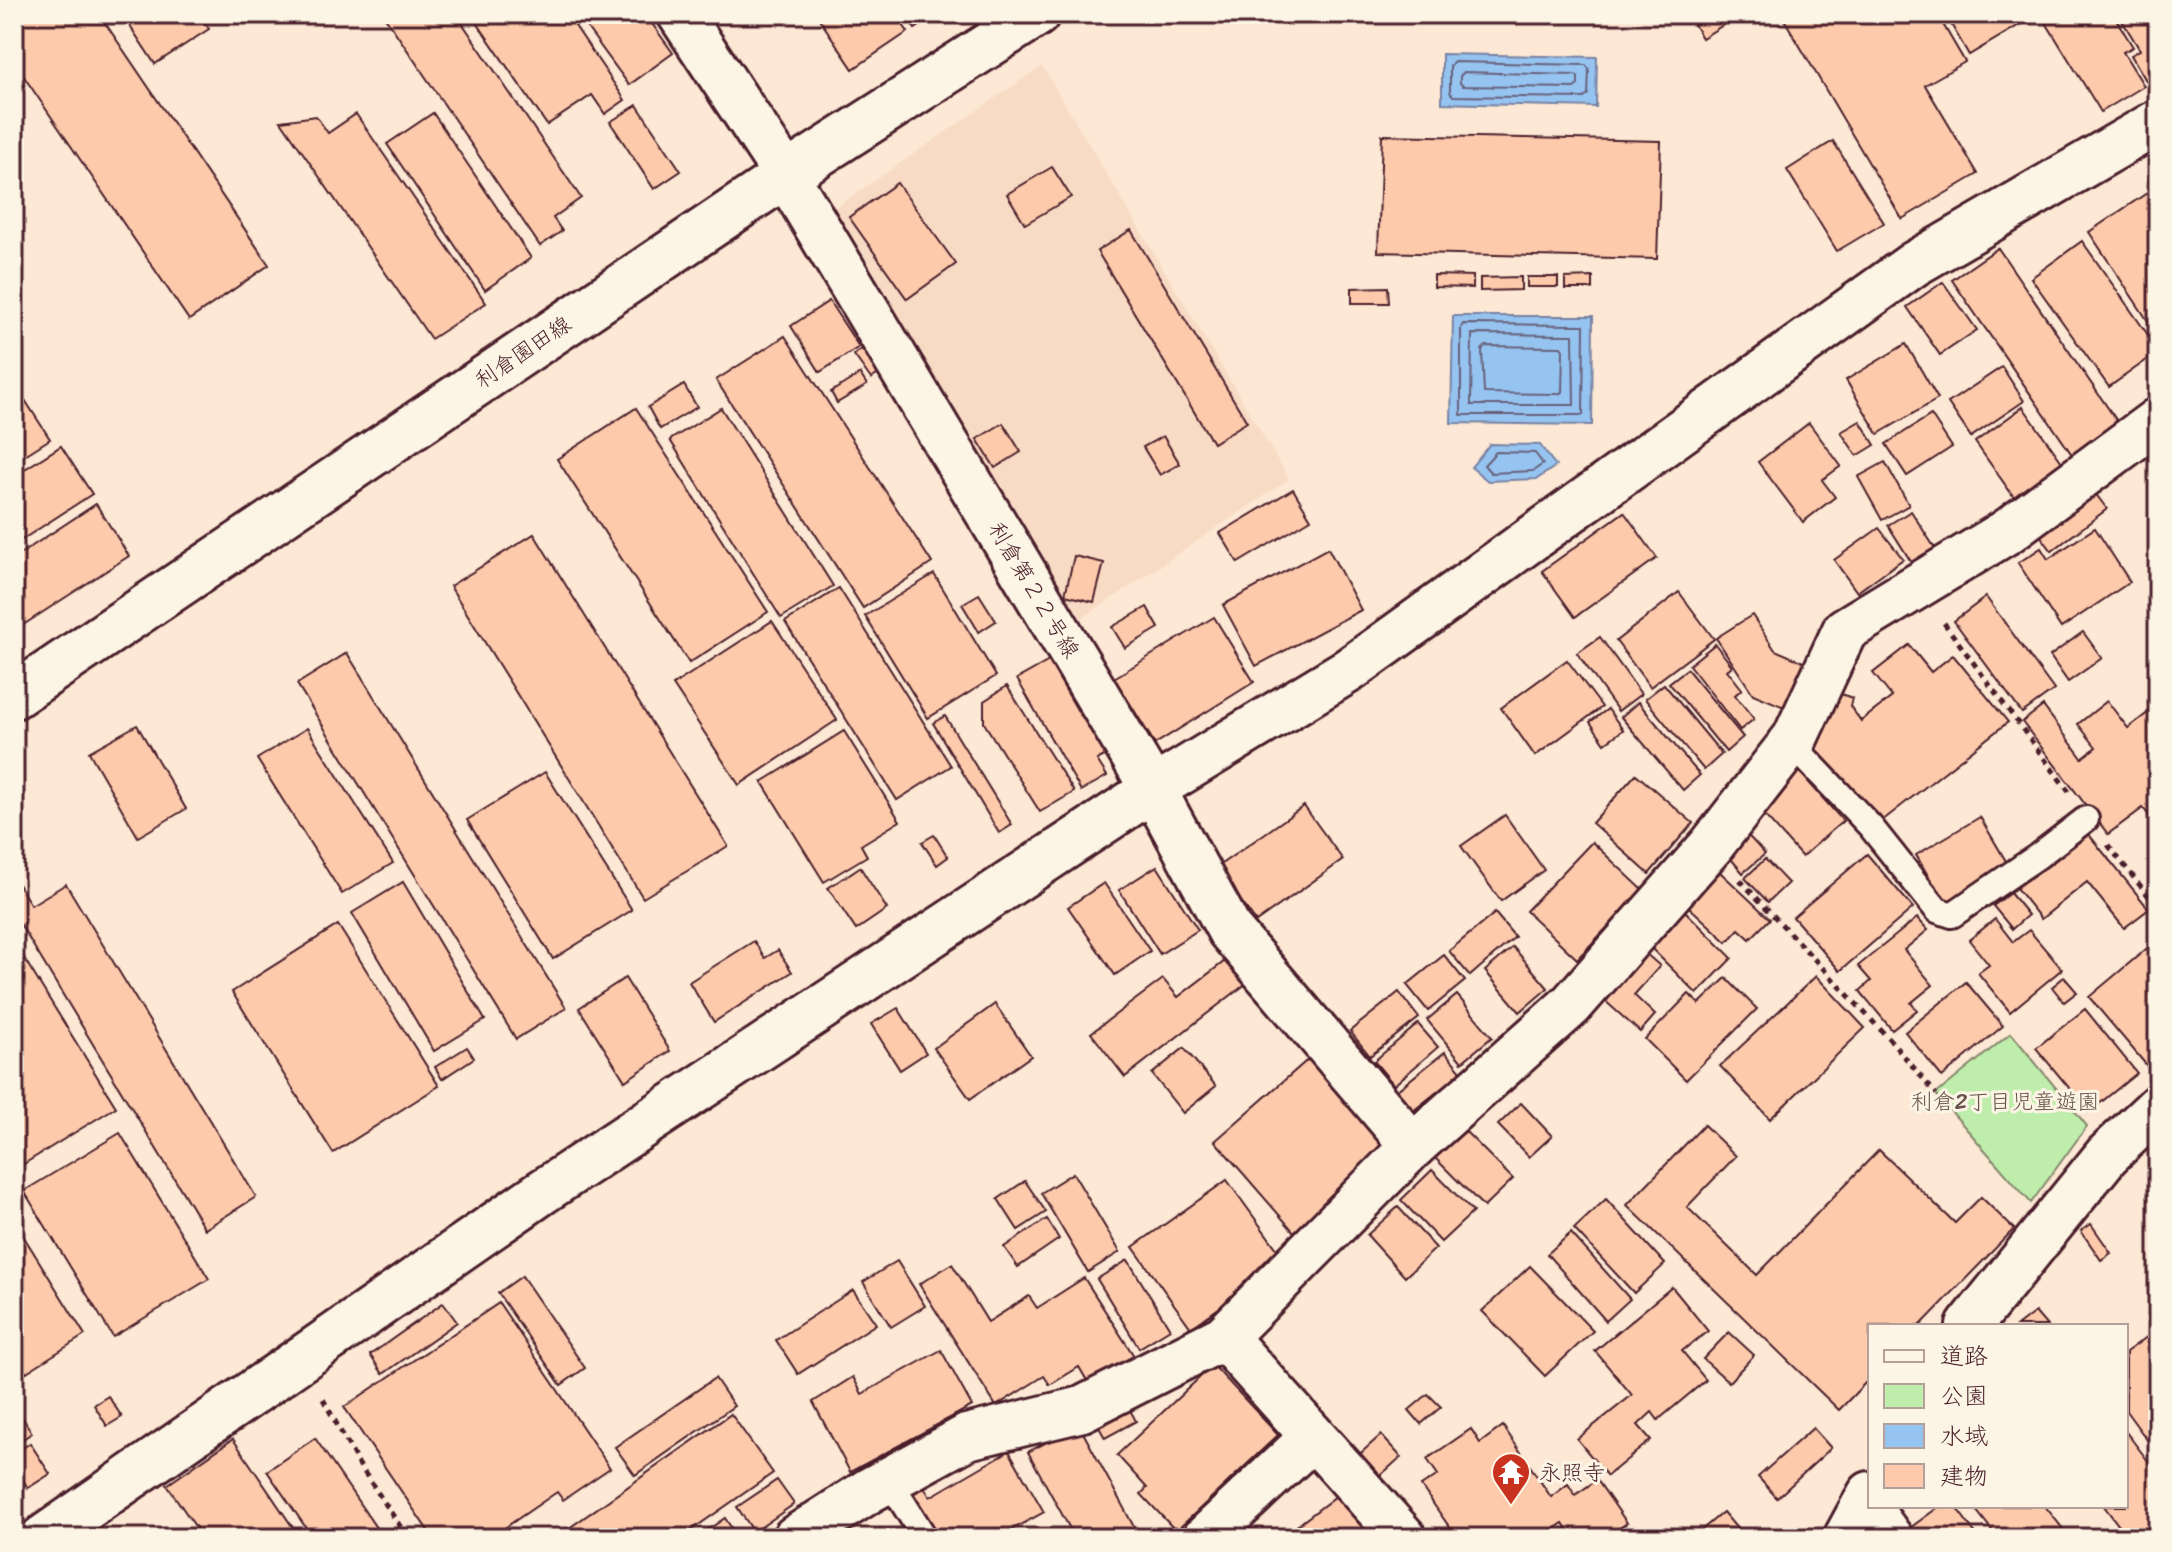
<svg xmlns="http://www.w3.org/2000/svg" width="2172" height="1552" viewBox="0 0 2172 1552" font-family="Sriracha,'Klee One',sans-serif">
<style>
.built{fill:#f8dbc5}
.green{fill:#bfeeac;stroke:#84866c;stroke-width:2}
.water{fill:#96c4f1;stroke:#7882a2;stroke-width:2}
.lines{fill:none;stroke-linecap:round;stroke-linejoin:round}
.shore{stroke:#68617a;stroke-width:2}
.building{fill:#fdcbac;stroke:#4a1f2b;stroke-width:2}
.lane-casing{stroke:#4a1f2b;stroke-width:30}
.street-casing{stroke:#4a1f2b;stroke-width:50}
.secondary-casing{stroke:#4a1f2b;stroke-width:50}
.path{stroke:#4a1f2b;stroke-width:5;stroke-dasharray:6 6;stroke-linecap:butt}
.lane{stroke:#fcf5e5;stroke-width:24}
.street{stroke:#fcf5e5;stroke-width:44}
.secondary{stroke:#fcf5e5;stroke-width:44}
.labels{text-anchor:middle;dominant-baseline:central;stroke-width:6;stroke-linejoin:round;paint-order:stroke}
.street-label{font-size:22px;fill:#4a1f2b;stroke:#fcf5e5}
.park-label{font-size:22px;fill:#67534b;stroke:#fcf5e5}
.poi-label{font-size:22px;fill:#4a1f2b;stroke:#fcf5e5;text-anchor:start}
</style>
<rect width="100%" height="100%" fill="#fce8d4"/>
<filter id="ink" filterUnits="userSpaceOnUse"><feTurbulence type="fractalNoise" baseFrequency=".0125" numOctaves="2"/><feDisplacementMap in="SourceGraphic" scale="16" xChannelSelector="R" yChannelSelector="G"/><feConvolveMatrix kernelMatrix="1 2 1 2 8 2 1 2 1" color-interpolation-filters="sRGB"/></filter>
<g filter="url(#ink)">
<polygon class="built" points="1042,66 1289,479 1077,622 829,212"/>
<polygon class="green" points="2011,1033 2087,1126 2031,1203 1936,1094"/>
<g class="water">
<polygon points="1442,54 1597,57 1596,107 1442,103"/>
<polygon points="1453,316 1593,316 1592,425 1451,423"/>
<polygon points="1490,444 1540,445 1556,466 1537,479 1488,481 1471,467"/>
</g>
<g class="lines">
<g class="shore">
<polygon points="1454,62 1586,65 1589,69 1588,95 1584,98 1453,96 1450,92 1450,66"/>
<polygon points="1464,72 1575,75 1578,77 1578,85 1574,88 1463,86 1460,83 1460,76"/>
<polygon points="1463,324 1584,325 1583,415 1461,415 1461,328"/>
<polygon points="1472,334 1573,335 1574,405 1471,405"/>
<polygon points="1485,346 1561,347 1563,350 1562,392 1558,394 1484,393 1482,350"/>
<polygon points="1496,452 1535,453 1543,464 1533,471 1491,473 1484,465"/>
</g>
</g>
<g class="building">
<polygon points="14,14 99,14 269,265 189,320 14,62"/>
<polygon points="122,14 199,14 209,29 155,64"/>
<polygon points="383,14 456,14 581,198 553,218 562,231 540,246"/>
<polygon points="471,14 567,14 625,100 605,114 592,95 547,125"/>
<polygon points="577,14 645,14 673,53 629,85"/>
<polygon points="816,14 895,14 908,32 853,69"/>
<polygon points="905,14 937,14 915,29"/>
<polygon points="1688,14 1741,14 1702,38"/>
<polygon points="1781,14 1937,14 1965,62 1925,85 1978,174 1902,219"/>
<polygon points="1945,14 2035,14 2036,15 1969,55"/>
<polygon points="2056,14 2113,14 2133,47 2123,52 2144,86 2101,112 2045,21"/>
<polygon points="2118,14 2153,14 2158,23 2158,75 2147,82 2131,55 2140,50"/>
<polygon points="637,105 681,171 654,189 610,122"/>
<polygon points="433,113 531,258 485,290 387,144"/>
<polygon points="356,114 486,303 431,339 281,121 316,116 328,133"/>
<polygon points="1382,135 1661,141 1657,259 1378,252"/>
<polygon points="1833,141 1884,223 1837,251 1787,170"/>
<polygon points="1052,167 1071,197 1025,224 1007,194"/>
<polygon points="897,183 956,264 907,299 849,217"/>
<polygon points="2150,191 2158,204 2158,336 2089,232"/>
<polygon points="1131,230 1247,422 1213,443 1097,251"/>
<polygon points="2082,241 2158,349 2158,352 2109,387 2031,278"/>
<polygon points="1998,248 2119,424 2073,456 1952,280"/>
<polygon points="1434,275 1473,276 1473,288 1434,287"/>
<polygon points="1521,277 1521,290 1480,291 1480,278"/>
<rect x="1527" y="277" width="31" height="10"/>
<polygon points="1593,277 1593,289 1565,289 1565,278"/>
<polygon points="1943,282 1977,330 1940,355 1907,307"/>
<polygon points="1388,287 1389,303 1352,303 1352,288"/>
<polygon points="829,301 859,347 820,372 791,326"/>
<polygon points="785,336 932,563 863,608 716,380"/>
<polygon points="1906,344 1938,399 1878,434 1846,380"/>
<polygon points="866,346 883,371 871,379 854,355"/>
<polygon points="2002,367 2024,401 1971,437 1948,403"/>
<polygon points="860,374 867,385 837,403 831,392"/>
<polygon points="684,385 697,407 660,429 648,407"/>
<polygon points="23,397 50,439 14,462 14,403"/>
<polygon points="2023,407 2064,465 2016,500 1975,442"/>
<polygon points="636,408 768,612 689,663 557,459"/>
<polygon points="721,408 833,586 781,618 670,440"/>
<polygon points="1931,415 1952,447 1907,476 1886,444"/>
<polygon points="1860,421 1875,445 1857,456 1841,432"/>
<polygon points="1003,423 1021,452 995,468 977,439"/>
<polygon points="1809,423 1841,466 1822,480 1835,497 1803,522 1758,462"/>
<polygon points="1163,436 1180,464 1160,475 1143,447"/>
<polygon points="61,446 92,494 14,545 14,476"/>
<polygon points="1885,462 1909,505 1882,520 1858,477"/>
<polygon points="2089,485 2107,509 2052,551 2034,527"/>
<polygon points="1293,489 1311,519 1238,563 1220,533"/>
<polygon points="96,504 129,556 14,631 14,558"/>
<polygon points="1911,511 1938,553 1915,568 1888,525"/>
<polygon points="1624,512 1657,558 1575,617 1542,571"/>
<polygon points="1879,528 1903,559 1857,592 1834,560"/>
<polygon points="2095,528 2130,582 2061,628 2018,563 2041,548 2048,559"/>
<polygon points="534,534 728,846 643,898 450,586"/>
<polygon points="1328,548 1361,610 1256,666 1223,605"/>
<polygon points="1074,556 1104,563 1094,602 1065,595"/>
<polygon points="934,574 996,676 928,718 865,616"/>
<polygon points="839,588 951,766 897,800 785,622"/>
<polygon points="1679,592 1714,639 1650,687 1616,641"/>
<polygon points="979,594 996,621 979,632 962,604"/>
<polygon points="1986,597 2054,690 2022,713 1954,621"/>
<polygon points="1147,607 1159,628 1125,648 1112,627"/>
<polygon points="1752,615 1775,650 1808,664 1789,709 1753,694 1716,638"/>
<polygon points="1214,617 1254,682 1155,744 1114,678"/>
<polygon points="772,621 837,720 739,785 673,685"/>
<polygon points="2083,632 2102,658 2068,682 2050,656"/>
<polygon points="1600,637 1641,694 1618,711 1577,653"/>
<polygon points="1715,644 1732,666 1727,670 1742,689 1735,695 1754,719 1740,730 1689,665"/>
<polygon points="1909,645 1931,672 1953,655 2008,722 1882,821 1805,743 1825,688 1852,698 1850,706 1861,721 1892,697 1873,673"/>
<polygon points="347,653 566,1008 516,1039 297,684"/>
<polygon points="1567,660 1602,707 1535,756 1501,708"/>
<polygon points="1049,661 1080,715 1089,710 1112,752 1097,760 1107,776 1081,791 1017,679"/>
<polygon points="1687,669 1743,737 1726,752 1669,683"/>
<polygon points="1664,684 1722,754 1704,770 1645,699"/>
<polygon points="1007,686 1074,792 1040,812 984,723 984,701"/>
<polygon points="2107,701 2128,728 2149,712 2158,724 2158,812 2151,818 2143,808 2108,834 2022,722 2043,706 2082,758 2096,747 2078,724"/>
<polygon points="1638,702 1700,775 1683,790 1621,717"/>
<polygon points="1608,709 1623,730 1605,743 1590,722"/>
<polygon points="945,716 1012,825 999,833 933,723"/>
<polygon points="137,725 186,809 138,837 89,752"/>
<polygon points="307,728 393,863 342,894 257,759"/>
<polygon points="844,731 900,821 861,845 867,856 824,882 762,782"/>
<polygon points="1797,769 1843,821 1802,857 1756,806"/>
<polygon points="545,772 632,910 553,959 467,820"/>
<polygon points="1636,774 1693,823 1649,874 1592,823"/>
<polygon points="1304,806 1343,860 1256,922 1217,867"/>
<polygon points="1505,815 1544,870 1501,901 1461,846"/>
<polygon points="1980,817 2010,868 1946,906 1916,855"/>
<polygon points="1741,828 1765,854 1743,873 1720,846"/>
<polygon points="2086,831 2149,909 2124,928 2087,882 2041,919 2016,888"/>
<polygon points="934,835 948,857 937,865 922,842"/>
<polygon points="1592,842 1643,890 1577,959 1526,911"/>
<polygon points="1867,854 1913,908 1840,971 1793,917"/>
<polygon points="1765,859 1788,883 1768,902 1745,878"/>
<polygon points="1157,866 1198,930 1160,954 1119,890"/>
<polygon points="860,867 887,909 856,930 828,888"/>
<polygon points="1720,872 1770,919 1750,939 1739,929 1727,942 1688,906"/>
<polygon points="14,878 31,905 66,884 256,1197 205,1229 14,914"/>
<polygon points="403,882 485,1020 434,1051 352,913"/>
<polygon points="1104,883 1150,951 1115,975 1068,907"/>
<polygon points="2010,893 2028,915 2012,929 1993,906"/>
<polygon points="1684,910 1732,958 1697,994 1649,946"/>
<polygon points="1495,913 1515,937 1470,976 1449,951"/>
<polygon points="1917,918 1928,930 1904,950 1933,985 1911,1003 1917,1010 1892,1030 1860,991 1871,981 1858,966"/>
<polygon points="1995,919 2013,942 2029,930 2062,969 2010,1012 1978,973 1989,965 1969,940"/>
<polygon points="338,925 439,1086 333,1153 232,992"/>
<polygon points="2157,940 2158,1059 2148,1067 2089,997"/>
<polygon points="754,941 765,958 778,950 792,972 714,1022 689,982"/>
<polygon points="14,942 116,1107 14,1170"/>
<polygon points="1636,945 1660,966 1634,995 1655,1015 1640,1032 1595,992"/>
<polygon points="1513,947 1548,988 1520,1012 1485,971"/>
<polygon points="1444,955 1465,981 1428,1011 1407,985"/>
<polygon points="1229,958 1247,983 1125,1077 1091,1033 1163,979 1178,997"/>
<polygon points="1816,976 1865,1028 1770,1119 1720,1066"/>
<polygon points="2064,977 2077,992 2064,1002 2052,987"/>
<polygon points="625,978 670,1051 625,1081 579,1008"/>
<polygon points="1726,978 1757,1009 1686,1080 1645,1039 1689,994 1699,1004"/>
<polygon points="1966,982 2003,1026 1942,1077 1905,1032"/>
<polygon points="1399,992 1419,1018 1370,1056 1350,1031"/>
<polygon points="1457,995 1492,1037 1462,1062 1427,1020"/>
<polygon points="995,1004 1031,1056 970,1099 934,1048"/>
<polygon points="898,1008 926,1053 900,1070 871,1024"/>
<polygon points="2085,1009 2137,1073 2089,1112 2036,1048"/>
<polygon points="1418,1024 1438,1047 1394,1085 1374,1061"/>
<polygon points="467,1047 474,1058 442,1079 435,1067"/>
<polygon points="1184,1048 1216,1086 1183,1113 1152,1074"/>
<polygon points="1445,1052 1462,1072 1408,1115 1391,1095"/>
<polygon points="1312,1056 1392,1147 1294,1232 1215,1141"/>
<polygon points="1521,1103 1552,1136 1529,1157 1498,1125"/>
<polygon points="1456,1122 1513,1179 1484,1207 1427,1150"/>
<polygon points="1704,1125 1736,1156 1687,1207 1757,1275 1879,1150 1955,1223 1981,1197 2014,1229 1920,1326 1870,1326 1870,1378 1839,1410 1627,1205"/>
<polygon points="120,1133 209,1279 113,1337 24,1191"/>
<polygon points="1432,1170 1473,1212 1441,1242 1401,1200"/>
<polygon points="1073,1173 1120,1252 1088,1272 1041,1193"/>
<polygon points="1227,1180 1285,1260 1191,1328 1133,1247"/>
<polygon points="1025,1181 1046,1212 1018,1230 998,1199"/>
<polygon points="1606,1199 1665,1264 1634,1293 1574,1229"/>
<polygon points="1398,1207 1436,1248 1405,1277 1367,1235"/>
<polygon points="1047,1219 1059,1239 1018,1267 1004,1247"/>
<polygon points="14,1221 85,1335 14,1380"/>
<polygon points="2091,1224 2111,1253 2101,1260 2081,1231"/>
<polygon points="1571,1233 1630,1299 1606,1321 1547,1254"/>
<polygon points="1128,1260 1170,1329 1139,1348 1097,1279"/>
<polygon points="897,1261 925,1306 891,1327 863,1282"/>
<polygon points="952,1264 988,1322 1029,1296 1037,1308 1084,1278 1134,1356 1089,1384 1079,1367 1050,1385 1044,1376 996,1406 919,1284"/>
<polygon points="1530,1266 1593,1331 1545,1376 1482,1311"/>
<polygon points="522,1276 585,1368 561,1385 498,1293"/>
<polygon points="1672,1287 1708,1331 1682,1351 1706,1380 1658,1420 1652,1412 1638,1425 1651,1440 1607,1476 1577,1439 1632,1395 1595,1351"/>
<polygon points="853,1290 876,1324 798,1374 776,1340"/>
<polygon points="443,1303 457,1322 383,1374 370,1355"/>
<polygon points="499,1303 610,1468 563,1500 557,1492 490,1538 433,1538 344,1407"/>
<polygon points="2035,1312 2047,1326 2017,1326"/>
<polygon points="2158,1329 2158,1455 2126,1411 2126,1352"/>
<polygon points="1729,1332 1754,1355 1729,1382 1703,1359"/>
<polygon points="941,1350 972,1406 850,1472 813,1402 853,1377 862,1394"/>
<polygon points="1213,1365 1278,1435 1176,1531 1141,1494 1147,1488 1117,1455"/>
<polygon points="715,1378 734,1406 635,1475 615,1447"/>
<polygon points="1163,1392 1130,1410 1136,1421 1105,1438 1093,1416"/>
<polygon points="1428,1394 1441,1407 1421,1424 1409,1410"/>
<polygon points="108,1396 122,1417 107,1426 94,1405"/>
<polygon points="14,1404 32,1433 14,1445"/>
<polygon points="731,1414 773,1473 680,1538 555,1538"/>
<polygon points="1079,1425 1140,1538 1075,1538 1028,1452"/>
<polygon points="1503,1426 1551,1497 1568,1484 1575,1495 1597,1480 1627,1523 1605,1538 1573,1538 1563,1523 1541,1538 1457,1538 1421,1486 1438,1475 1427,1459 1471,1429 1480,1443"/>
<polygon points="1813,1428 1831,1448 1777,1498 1758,1477"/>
<polygon points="2126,1432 2158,1474 2158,1538 2128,1538 2104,1506 2126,1506"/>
<polygon points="1381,1435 1401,1457 1372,1483 1353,1460"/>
<polygon points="315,1438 383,1538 313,1538 267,1471"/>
<polygon points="233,1439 300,1538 203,1538 167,1485"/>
<polygon points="30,1443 50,1474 28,1488 14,1466 14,1454"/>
<polygon points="1009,1451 1044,1512 997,1538 930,1538 901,1487 918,1477 930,1497"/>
<polygon points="777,1480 794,1504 754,1532 737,1507"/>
<polygon points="1344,1490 1380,1538 1281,1538"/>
<polygon points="1940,1506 1955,1506 1979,1538 1906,1538 1903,1533"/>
<polygon points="1973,1506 2045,1506 2070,1538 1998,1538"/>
<polygon points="1723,1512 1745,1538 1692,1538"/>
<polygon points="725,1518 738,1538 696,1538"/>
</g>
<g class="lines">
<defs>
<g id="lane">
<polyline points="1791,743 1871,827 1937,910 1952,915 2038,856 2086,819"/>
<polyline points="888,1479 925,1538"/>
</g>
<g id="street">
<polyline points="680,14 786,175 1153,789 1230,931 1413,1146"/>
<polyline points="1969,1326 2107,1155 2158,1107"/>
<polyline points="1224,1337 1404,1538"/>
<polyline points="1865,1503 1890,1538"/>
<polyline points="43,1538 542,1192 1153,789 1349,670 1914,264 2158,122"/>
<polyline points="795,1538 870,1490 967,1437 1082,1409 1224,1337 1413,1146 1571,1005 1711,846 1795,738 1845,630 2008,531 2158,420"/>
<polyline points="1205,1538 1313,1437"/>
<polyline points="1846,1538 1870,1494"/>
</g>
<polyline id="secondary" points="14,696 786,175 1037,14"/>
</defs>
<use href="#lane" class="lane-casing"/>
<use href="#street" class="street-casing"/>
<use href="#secondary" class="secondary-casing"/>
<g class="path">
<polyline points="1944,623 2069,792"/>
<polyline points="2108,845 2158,908"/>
<polyline points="1740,880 1893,1043 1936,1094"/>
<polyline points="323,1399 358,1463 408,1538"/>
</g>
<use href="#lane" class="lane"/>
<use href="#street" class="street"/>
<use href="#secondary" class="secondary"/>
</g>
</g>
<defs>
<symbol id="temple-pin" viewBox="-11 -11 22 30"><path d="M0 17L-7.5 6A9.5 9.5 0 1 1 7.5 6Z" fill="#c8321e" stroke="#fcf5e5"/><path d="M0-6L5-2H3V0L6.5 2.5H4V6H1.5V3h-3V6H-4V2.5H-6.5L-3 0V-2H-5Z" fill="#fff"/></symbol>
</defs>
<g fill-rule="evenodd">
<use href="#temple-pin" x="1489" y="1450" width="44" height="60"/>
</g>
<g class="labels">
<g class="street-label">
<text transform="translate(523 352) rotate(-34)">利倉園田線</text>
<text transform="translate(1034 590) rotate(59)">利倉第２２号線</text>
</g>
<g class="park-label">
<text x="2005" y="1101">利倉2丁目児童遊園</text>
</g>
<g class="poi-label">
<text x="1539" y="1472">永照寺</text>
</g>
</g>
<rect width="2172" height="1552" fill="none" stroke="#fcf5e5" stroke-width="48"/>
<rect x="24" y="24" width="2124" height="1504" fill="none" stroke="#4a1f2b" stroke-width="3" filter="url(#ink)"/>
<rect x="1868" y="1324" width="260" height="184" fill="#fcf5e5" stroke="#b59f9b" stroke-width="2"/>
<rect x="1884" y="1350" width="40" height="12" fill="#fcf5e5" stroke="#b59f9b" stroke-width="2"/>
<text x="1940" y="1364" font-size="24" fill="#4a1f2b">道路</text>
<rect x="1884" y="1384" width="40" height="24" fill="#bfeeac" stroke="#b59f9b" stroke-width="2"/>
<text x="1940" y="1404" font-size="24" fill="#4a1f2b">公園</text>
<rect x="1884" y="1424" width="40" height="24" fill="#96c4f1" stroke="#b59f9b" stroke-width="2"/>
<text x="1940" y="1444" font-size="24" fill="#4a1f2b">水域</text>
<rect x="1884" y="1464" width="40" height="24" fill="#fdcbac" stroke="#b59f9b" stroke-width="2"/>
<text x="1940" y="1484" font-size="24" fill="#4a1f2b">建物</text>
</svg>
